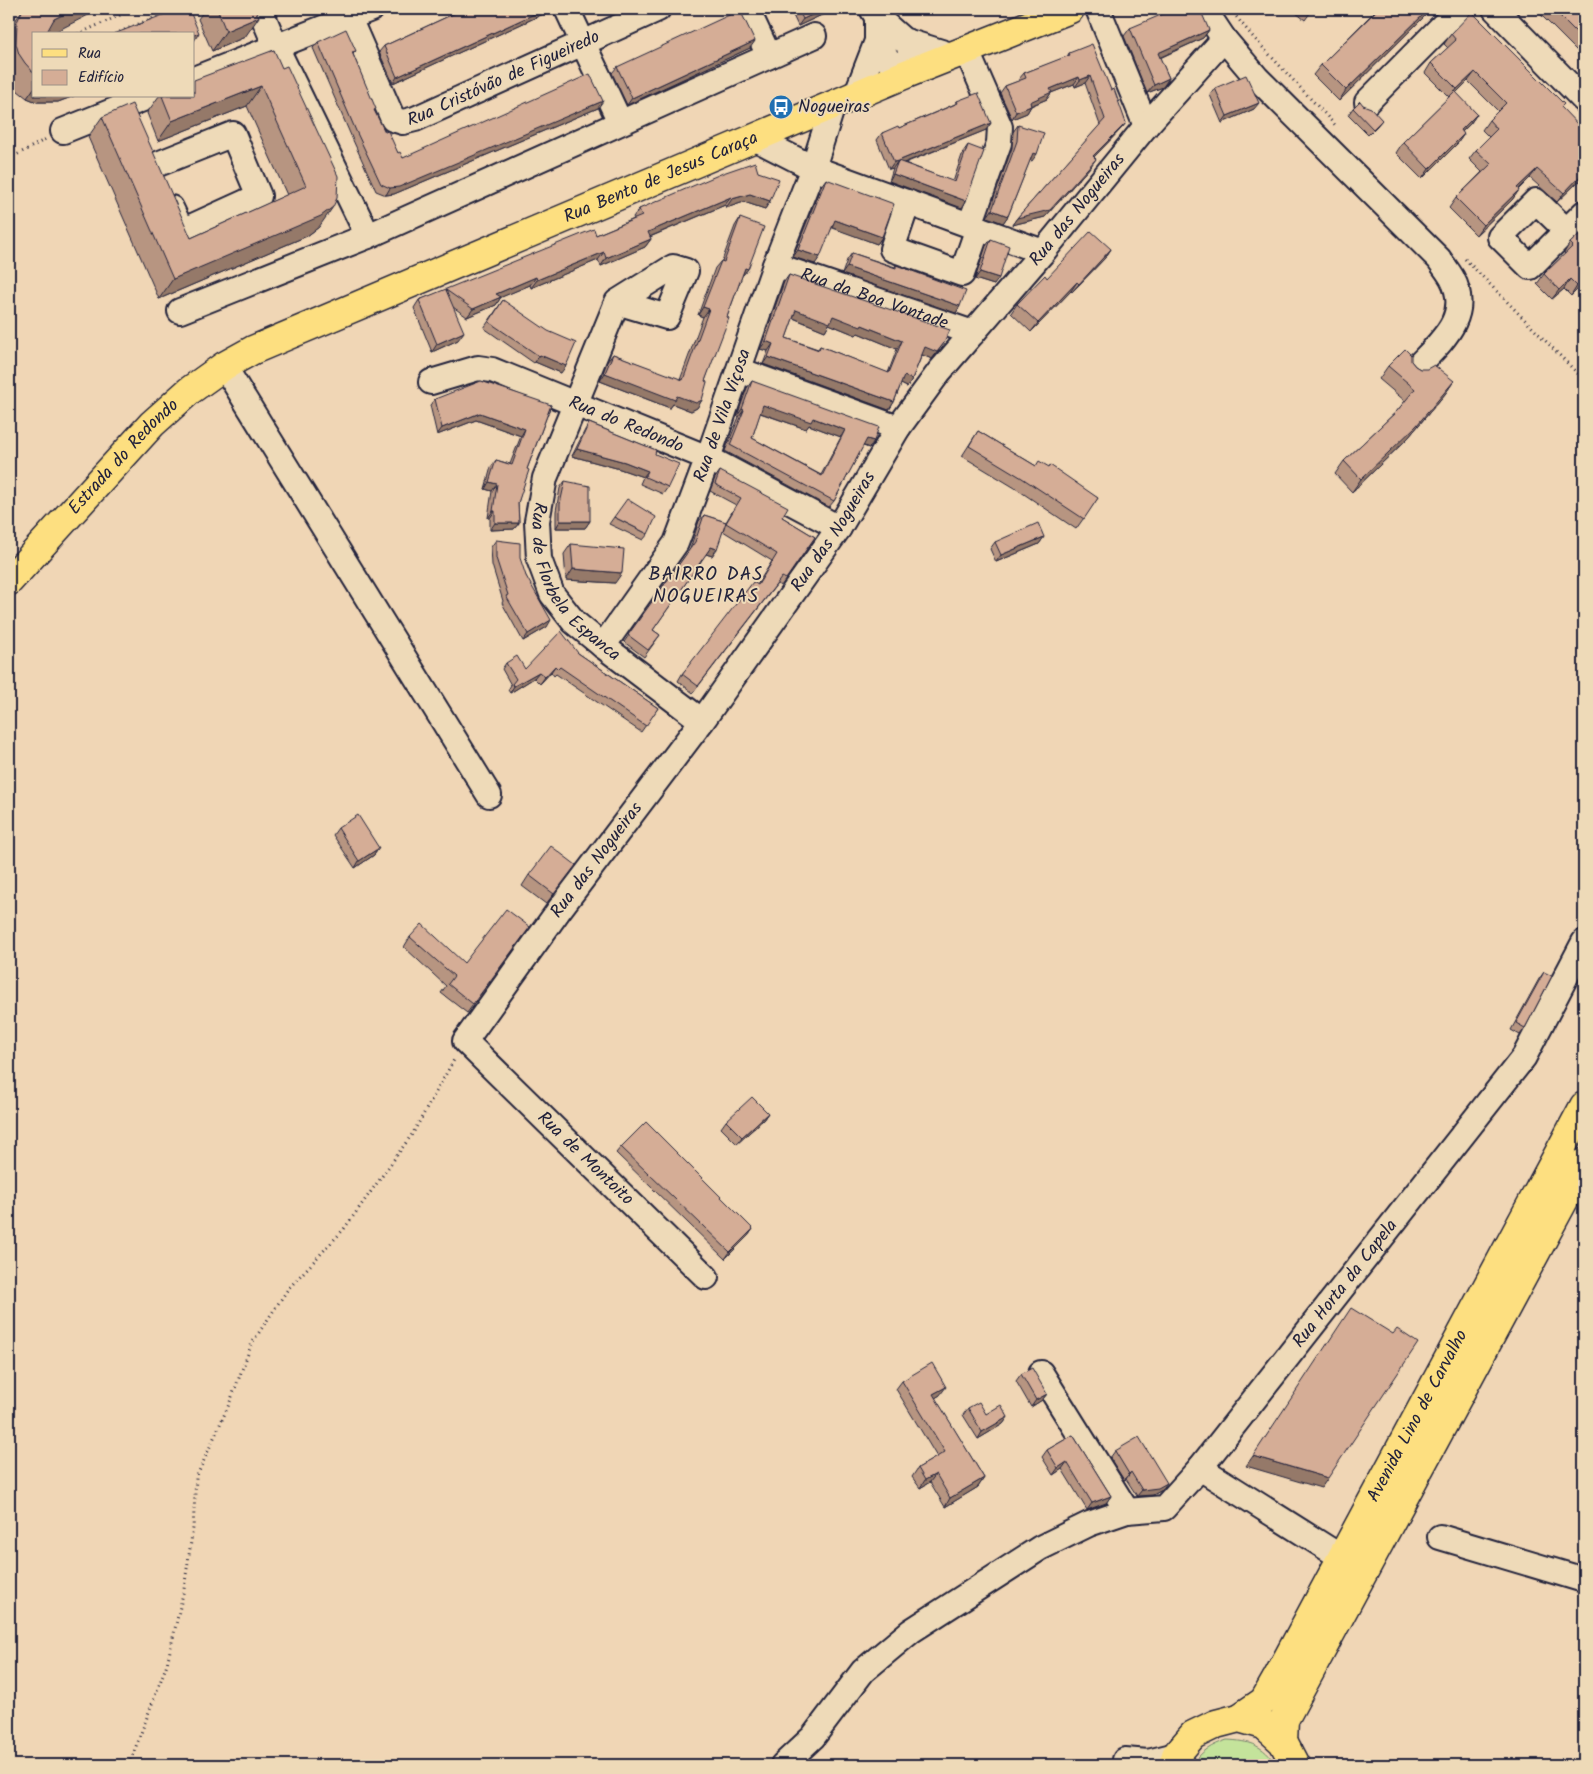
<svg xmlns="http://www.w3.org/2000/svg" width="1593" height="1774" viewBox="0 0 1593 1774" font-family="Kalam,sans-serif">
<style>
.green{fill:#c4e39b;stroke:#73826b}
.lines{fill:none;stroke-linecap:round;stroke-linejoin:round}
.minor-casing{stroke:#22223b;stroke-width:28}
.major-casing{stroke:#22223b;stroke-width:31}
.path{stroke:#22223b;stroke-width:3;stroke-dasharray:1 4;stroke-linecap:butt}
.minor{stroke:#eedab8;stroke-width:24}
.major{stroke:#fddf80;stroke-width:28}
.wall{fill:#b79581;stroke:#22223b;fill-rule:evenodd}
.shaded-wall{fill:#957969;stroke:#22223b}
.building{fill:#d5ad96;stroke:#22223b;fill-rule:evenodd}
.labels{text-anchor:middle;dominant-baseline:central;stroke-width:4;stroke-linejoin:round;paint-order:stroke}
.street-label{font-size:18px;fill:#22223b;stroke:#eedab8}
.poi-label{font-size:18px;fill:#22223b;stroke:#eedab8;text-anchor:start}
.neighbourhood-label{font-size:19px;letter-spacing:1px;fill:#22223b;stroke:#eedab8}
</style>
<rect width="100%" height="100%" fill="#f0d6b5"/>
<filter id="ink" filterUnits="userSpaceOnUse"><feTurbulence type="fractalNoise" baseFrequency=".02" numOctaves="2"/><feDisplacementMap in="SourceGraphic" scale="10" xChannelSelector="R" yChannelSelector="G"/><feConvolveMatrix kernelMatrix="1 2 1 2 8 2 1 2 1" color-interpolation-filters="sRGB"/></filter>
<g filter="url(#ink)">
<path class="green" d="M1227 1740C1249 1741 1264 1745 1276 1765H1192C1201 1751 1212 1745 1227 1740Z"/>
<g class="lines">
<defs>
<g id="minor">
<polyline points="260,9 276,47 368,236"/>
<polyline points="567,9 620,122"/>
<polyline points="747,9 769,56"/>
<polyline points="872,9 877,17 903,40 951,55"/>
<polyline points="1098,9 1146,126"/>
<path d="M1204 9 1224 39 1257 78 1439 259C1443 265 1448 271 1452 278 1473 317 1439 343 1415 369"/>
<polyline points="1495,9 1584,100"/>
<path id="s1" d="M349 18 393 119 403 122 415 119 658 9"/>
<polyline points="877,41 891,65 906,74 907,59"/>
<polyline points="966,49 1000,127 999,143 970,225"/>
<polyline points="194,79 371,9"/>
<polyline points="856,95 877,41 877,17"/>
<polyline points="1367,102 1459,9"/>
<polyline points="63,131 150,96"/>
<polyline points="754,138 813,168 1043,252"/>
<polyline points="153,166 233,134 259,196 182,231 171,208"/>
<polyline points="908,202 892,249 962,274 978,228"/>
<polyline points="1567,231 1536,201 1500,237 1530,267 1584,213"/>
<path id="s2" d="M775 265 973 333"/>
<path id="s3" d="M617 302 667 317 686 271 673 267 617 302 545 478 537 521 539 559 552 594 574 622 603 646 702 721"/>
<polyline points="180,311 368,236 814,36"/>
<polyline points="224,366 489,795"/>
<polyline points="739,370 898,428"/>
<path id="s4" d="M431 382 478 368 492 370 708 458 839 528"/>
<path id="s5" d="M603 646 676 543 708 458 775 265 813 168 833 105"/>
<path id="s6" d="M706 1277 465 1041 559 910 705 717 839 528 898 428 939 372 1043 252 1146 126 1224 39"/>
<polyline points="1041,1373 1127,1511"/>
<polyline points="1200,1468 1341,1557"/>
<polyline points="1440,1537 1584,1580"/>
<polyline points="1125,1760 1148,1762 1176,1755"/>
<path id="s7" d="M783 1765 813 1737 863 1671 911 1631 1040 1548 1089 1524 1127 1511 1164 1508 1200 1468 1524 1057 1584 942"/>
</g>
<g id="major">
<path id="s8" d="M9 581 152 424 189 391 224 366 253 350 906 74 1070 9"/>
<path id="s9" d="M1239 1718 1264 1701 1276 1680 1584 1106"/>
<polyline points="1283,1742 1284,1720 1584,1163"/>
<polyline points="1173,1765 1176,1755 1193,1735 1216,1724 1239,1718 1264,1725 1283,1742 1295,1765"/>
</g>
</defs>
<use href="#minor" class="minor-casing"/>
<use href="#major" class="major-casing"/>
<g class="path">
<polyline points="1230,9 1253,37 1337,127"/>
<polyline points="78,34 134,9"/>
<polyline points="115,34 174,9"/>
<polyline points="9,159 46,139"/>
<polyline points="1465,259 1584,380"/>
<polyline points="129,1765 167,1664 184,1589 193,1528 196,1478 230,1402 252,1343 288,1289 344,1229 413,1133 455,1058"/>
</g>
<use href="#minor" class="minor"/>
<use href="#major" class="major"/>
</g>
<g class="wall">
<polygon points="23,9 34,34 34,96 74,96 58,102 37,102 27,98 18,91 9,80 9,30"/>
<polygon points="205,9 256,9 245,37 212,51 198,19"/>
<polygon points="294,9 305,9 295,13"/>
<polygon points="464,9 554,9 393,83 379,52 384,46"/>
<polygon points="790,9 829,9 826,13 798,26"/>
<polygon points="1291,9 1313,9 1305,20"/>
<polygon points="1376,9 1432,9 1339,101 1313,75 1321,65 1374,12 1373,12"/>
<polygon points="1539,9 1584,9 1584,58 1541,15 1543,13"/>
<polygon points="1130,28 1209,30 1203,38 1160,58 1169,78 1163,87 1147,93 1124,36"/>
<polygon points="1451,34 1561,108 1584,131 1584,186 1579,181 1557,202 1530,178 1518,190 1519,190 1512,200 1476,235 1449,208 1456,198 1482,172 1469,159 1476,150 1489,137 1482,130 1489,120 1498,111 1468,81 1456,93 1477,114 1470,124 1462,132 1464,134 1457,144 1422,179 1396,153 1403,142 1449,97 1425,73 1431,63 1448,48 1444,44"/>
<polygon points="318,42 356,51 353,54 375,111 385,132 398,153 403,158 598,108 394,194 386,195 376,191 352,138 313,48"/>
<polygon points="750,48 627,105 612,73 617,67"/>
<polygon points="274,50 319,227 307,236 159,299 88,137 102,117 191,238 287,195 247,106 158,141 147,113 159,96 194,96"/>
<polygon points="1069,53 1111,90 1126,123 1121,129 1094,157 1091,166 1045,217 1012,225 1017,218 1100,125 1085,83 1075,87 1074,84 1051,93 1047,99 1031,106 1027,113 1012,119 1000,93 1005,86 1019,81 1019,79 1024,73 1067,57"/>
<polygon points="1215,88 1254,109 1222,123 1210,95"/>
<polygon points="957,101 991,123 986,130 905,163 953,182 963,152 968,145 966,201 962,208 889,181 893,168 889,169 877,140 882,133 899,128 955,104"/>
<polygon points="1363,105 1382,120 1377,126 1368,135 1348,115 1353,108"/>
<polygon points="1018,125 1032,161 1030,160 1008,216 1003,223 987,217 1012,148 1013,132"/>
<polygon points="758,172 770,201 765,209 744,202 726,208 725,205 650,237 651,239 645,247 601,266 598,260 531,288 530,285 501,297 496,305 467,317 453,307 458,340 432,352 414,308 419,300 596,235 634,219 633,217 639,209"/>
<polygon points="826,179 882,237 877,244 832,227 815,264 793,257 821,186"/>
<polygon points="740,218 748,269 742,276 727,317 705,381 702,400 697,408 691,411 673,404 670,408 600,381 607,362 613,354 680,380 703,317 698,315 715,268 721,261 722,261 735,226"/>
<polygon points="1584,230 1584,289 1581,286 1571,296 1564,289 1552,299 1537,284 1544,274 1565,254 1564,253 1570,243"/>
<polygon points="991,239 994,285 975,279 986,246"/>
<polygon points="1111,249 1105,258 1072,292 1071,291 1031,332 1011,313 1017,304 1047,278"/>
<polygon points="852,253 895,267 896,265 960,306 956,313 842,274 847,260"/>
<path d="M789 275 939 351 932 359 922 355 912 379 907 387 901 384 894 402 889 410 763 364 768 351 760 349 784 282ZM793 318 825 331 829 324 856 335 858 333 897 349 888 373 820 346 818 349 786 338Z"/>
<polygon points="503,300 561,373 535,362 534,363 484,328"/>
<polygon points="1411,361 1415,366 1420,369 1454,381 1445,394 1408,438 1352,492 1335,474 1344,461 1397,411 1405,401 1379,379 1388,366"/>
<path d="M752 381 874 441 869 448 863 446 834 501 829 507 725 451 739 417 737 416 747 388ZM760 413 806 429 809 425 841 437 821 475 752 438Z"/>
<polygon points="435,399 551,405 527,469 518,503 519,523 514,529 490,530 490,518 488,518 492,491 485,489 491,467 496,460 510,464 521,436 476,420 437,435 430,405"/>
<polygon points="589,423 655,454 668,487 663,494 640,484 643,477 620,469 572,456 585,430"/>
<polygon points="978,431 1036,466 1098,498 1076,529 1015,488 962,456"/>
<polygon points="720,471 782,517 815,537 781,586 777,584 693,693 678,681 682,674 757,585 772,561 723,531 712,556 706,554 653,630 660,635 644,657 624,642 690,549 699,521 704,515 726,522 736,505 710,491 715,478"/>
<polygon points="565,481 590,521 585,528 556,528 556,511 560,488"/>
<polygon points="614,517 648,534 643,540 609,524"/>
<polygon points="1044,537 1039,544 996,562 990,549 995,542"/>
<polygon points="496,540 526,576 547,627 523,641 502,603 503,601 492,565 491,547"/>
<polygon points="571,544 615,583 566,580 564,554"/>
<polygon points="578,653 658,708 641,732 556,674 554,676 551,672 540,684 534,678 510,693 508,690 511,685 502,669 506,663 525,669"/>
<polygon points="338,828 379,848 374,855 355,868 333,835"/>
<polygon points="529,875 568,875 546,904 522,886"/>
<polygon points="410,937 464,963 523,937 467,1013 441,993 446,986 404,947"/>
<polygon points="1544,972 1525,1028 1520,1035 1511,1030 1539,979"/>
<polygon points="768,1113 763,1120 737,1144 721,1128 726,1121"/>
<polygon points="621,1147 753,1229 748,1236 725,1259 616,1153"/>
<polygon points="1021,1374 1047,1394 1042,1400 1031,1407 1016,1381"/>
<polygon points="902,1381 940,1395 935,1398 984,1478 978,1487 945,1507 930,1482 920,1488 912,1477 918,1468 937,1457 896,1389"/>
<polygon points="968,1408 986,1414 1008,1417 1003,1424 978,1439 963,1415"/>
<polygon points="1073,1435 1111,1496 1106,1503 1087,1510 1062,1469 1053,1475 1042,1457 1047,1450"/>
<polygon points="1115,1451 1162,1490 1153,1495 1137,1496 1126,1479 1124,1480 1110,1458"/>
</g>
<g class="shaded-wall">
<polygon points="74,9 100,9 51,34 44,34 54,19"/>
<polygon points="298,9 305,9 295,13"/>
<polygon points="545,9 554,9 393,83 397,77"/>
<polygon points="825,9 829,9 826,13 798,26 803,19"/>
<polygon points="1429,9 1432,9 1339,101 1346,90"/>
<polygon points="259,17 245,37 212,51 226,31"/>
<polygon points="1209,30 1203,38 1152,61 1158,53"/>
<polygon points="199,33 194,41 194,35"/>
<polygon points="755,41 750,48 627,105 632,98"/>
<polygon points="1475,72 1468,81 1450,99 1457,89"/>
<polygon points="1090,76 1085,83 1075,87 1080,80"/>
<polygon points="1079,77 1074,84 1051,93 1047,99 1025,108 1030,102 1050,89"/>
<polygon points="1169,78 1163,87 1147,93 1154,85"/>
<polygon points="261,86 247,106 158,141 172,121"/>
<polygon points="34,88 34,96 74,96 58,102 37,102 27,98"/>
<polygon points="603,101 598,108 394,194 386,195 390,188"/>
<polygon points="1259,103 1254,109 1222,123 1227,116"/>
<polygon points="1031,106 1027,113 1012,119 1016,112"/>
<polygon points="1477,114 1470,124 1453,140 1461,130"/>
<polygon points="991,123 986,130 896,166 898,161"/>
<polygon points="1126,123 1121,129 1088,163 1093,156"/>
<polygon points="1464,134 1457,144 1422,179 1429,169"/>
<polygon points="1033,153 1037,154 1032,161 1029,159"/>
<polygon points="1096,159 1091,166 1045,217 1012,225 1017,218"/>
<polygon points="898,161 893,168 889,169 894,162"/>
<polygon points="1537,169 1530,178 1510,198 1517,188"/>
<polygon points="1584,172 1579,181 1557,202 1564,193"/>
<polygon points="893,174 966,201 962,208 889,181"/>
<polygon points="1519,190 1512,200 1476,235 1483,225"/>
<polygon points="750,194 770,201 765,209 744,202 726,208 732,199"/>
<polygon points="731,197 725,205 642,240 648,232"/>
<polygon points="333,207 319,227 307,236 159,299 173,279"/>
<polygon points="992,210 1008,216 1003,223 987,217"/>
<polygon points="835,220 882,237 877,244 830,227"/>
<polygon points="651,239 645,247 601,266 606,258"/>
<polygon points="1111,249 1105,258 1072,292 1079,284"/>
<polygon points="798,250 820,257 815,264 793,257"/>
<polygon points="604,252 598,260 531,288 537,280"/>
<polygon points="847,267 960,306 956,313 842,274"/>
<polygon points="745,268 748,269 742,276"/>
<polygon points="980,272 999,278 994,285 975,279"/>
<polygon points="536,277 530,285 490,302 496,294"/>
<polygon points="1570,279 1564,289 1552,299 1559,290"/>
<polygon points="1584,280 1584,281 1581,286 1571,296 1577,286"/>
<polygon points="1077,282 1071,291 1031,332 1038,323"/>
<polygon points="501,297 496,305 467,317 473,309"/>
<polygon points="703,307 709,309 703,317 698,315"/>
<polygon points="796,310 833,316 862,325 902,341 897,349 858,333 856,335 829,324 825,331 791,317"/>
<polygon points="464,332 458,340 432,352 437,344"/>
<polygon points="766,341 773,344 768,351 760,349"/>
<polygon points="944,343 932,359 920,354 925,347"/>
<polygon points="540,355 566,366 561,373 535,362"/>
<polygon points="768,357 894,402 889,410 763,364"/>
<polygon points="605,373 677,396 702,400 697,408 691,411 673,404 670,408 600,381"/>
<polygon points="904,376 912,379 907,387 899,383"/>
<polygon points="1454,381 1445,394 1408,438 1352,492 1361,479"/>
<polygon points="763,405 813,418 845,430 841,437 809,425 806,429 758,412"/>
<polygon points="742,409 744,410 739,417 737,416"/>
<polygon points="480,413 525,429 521,436 476,420 437,435 442,428"/>
<polygon points="867,439 874,441 869,448 862,445"/>
<polygon points="577,449 625,462 648,471 643,477 620,469 572,456"/>
<polygon points="489,482 497,484 492,491 485,489"/>
<polygon points="493,511 495,511 490,518 488,518"/>
<polygon points="560,521 590,521 585,528 556,528"/>
<polygon points="495,523 519,523 514,529 490,530"/>
<polygon points="1044,537 1039,544 996,562 1001,555"/>
<polygon points="711,547 717,549 712,556 706,554"/>
<polygon points="573,569 622,573 615,583 566,580"/>
<polygon points="551,620 547,627 523,641 528,634"/>
<polygon points="555,666 551,672 540,684 545,677"/>
<polygon points="539,672 534,678 510,693 514,686"/>
<polygon points="379,848 374,855 355,868 359,861"/>
<polygon points="768,1113 763,1120 737,1144 742,1137"/>
<polygon points="753,1229 748,1236 725,1259 730,1252"/>
<polygon points="946,1387 940,1395 927,1403 933,1394"/>
<polygon points="1047,1394 1042,1400 1031,1407 1036,1400"/>
<polygon points="1008,1417 1003,1424 978,1439 982,1432"/>
<polygon points="1253,1456 1328,1478 1321,1488 1246,1466"/>
<polygon points="1067,1462 1062,1469 1053,1475 1058,1468"/>
<polygon points="1131,1472 1126,1479 1124,1480 1129,1474"/>
<polygon points="936,1474 930,1482 920,1488 925,1480"/>
<polygon points="984,1478 978,1487 945,1507 950,1498"/>
<polygon points="1167,1483 1162,1490 1153,1495 1137,1496 1142,1490"/>
<polygon points="1111,1496 1106,1503 1087,1510 1092,1503"/>
</g>
<g class="building">
<polygon points="23,9 74,9 54,19 48,30 49,34 34,34 34,73 25,63 19,54 16,44 17,22"/>
<polygon points="178,9 189,9 199,33 194,35 194,34 114,34"/>
<polygon points="217,9 256,9 259,17 226,31"/>
<polygon points="464,9 545,9 397,77 384,46"/>
<polygon points="798,9 825,9 803,19"/>
<polygon points="1175,9 1200,9 1209,30 1158,53 1169,78 1154,85 1130,28"/>
<polygon points="1378,9 1429,9 1346,90 1321,65"/>
<polygon points="1553,9 1584,9 1584,40"/>
<polygon points="740,10 755,41 632,98 617,67"/>
<polygon points="1472,12 1564,104 1561,107 1584,131 1584,172 1564,193 1537,169 1517,188 1519,190 1483,225 1456,198 1491,164 1476,150 1497,129 1489,120 1506,103 1475,72 1457,89 1431,63 1456,40 1451,34"/>
<polygon points="346,29 356,51 352,52 376,109 374,110 385,132 388,131 398,153 400,152 403,158 590,74 603,101 399,187 390,188 381,184 356,131 318,42"/>
<polygon points="1092,44 1111,90 1114,89 1126,123 1093,156 1096,159 1050,210 1017,218 1105,119 1090,76 1080,80 1079,77 1050,89 1052,92 1030,102 1031,106 1016,112 1005,86 1026,78 1024,73 1070,55 1069,53"/>
<polygon points="274,50 282,68 287,66 338,176 337,198 333,207 321,216 173,279 102,117 132,104 191,238 306,186 261,86 172,121 162,96 194,96 194,80"/>
<polygon points="1246,75 1259,103 1227,116 1215,88"/>
<polygon points="1455,91 1477,114 1461,130 1464,134 1429,169 1403,142"/>
<polygon points="978,93 991,123 898,161 955,182 968,145 984,151 966,201 893,174 898,161 894,162 882,133 898,126 899,128 958,103 957,101"/>
<polygon points="1360,101 1363,105 1371,108 1382,120 1373,129 1353,108"/>
<polygon points="1018,125 1044,133 1037,154 1033,153 1008,216 992,210 1017,141"/>
<polygon points="755,162 758,172 779,179 770,201 750,194 732,199 731,197 648,232 651,239 606,258 604,252 537,280 536,277 496,294 501,297 473,309 446,290 464,332 437,344 419,300 594,229 596,235 642,216 639,209 723,173"/>
<polygon points="826,179 894,204 882,237 835,220 820,257 798,250"/>
<polygon points="740,218 764,227 748,269 745,268 727,317 729,318 705,381 707,382 702,400 696,403 677,396 675,400 605,373 613,354 683,380 709,309 703,307 721,261 724,262"/>
<polygon points="1584,230 1584,280 1577,286 1570,279 1559,290 1544,274 1573,246 1570,243"/>
<polygon points="1091,231 1111,249 1079,284 1077,282 1038,323 1017,304 1045,275 1047,278"/>
<polygon points="991,239 1009,246 999,278 980,272"/>
<polygon points="852,253 896,268 896,265 966,291 960,306 847,267"/>
<path d="M789 275 950 330 944 343 937 352 925 347 912 379 904 376 894 402 768 357 773 344 766 341ZM796 310 830 323 833 316 861 327 862 325 902 341 889 373 820 346 819 350 786 338Z"/>
<polygon points="503,300 548,331 576,343 566,366 540,355 539,356 489,322"/>
<polygon points="1405,349 1411,355 1411,361 1415,366 1420,369 1427,369 1434,365 1454,381 1417,425 1361,479 1344,461 1397,411 1415,389 1388,366"/>
<polygon points="481,381 551,405 527,469 529,470 518,503 519,523 495,523 495,511 493,511 497,484 489,482 496,460 512,465 525,429 480,413 442,428 435,399"/>
<path d="M752 381 879 427 874 441 867 439 834 501 730 445 744 410 742 409ZM763 405 811 422 813 418 845 430 822 476 752 438Z"/>
<polygon points="589,423 656,450 655,454 679,464 668,487 645,477 648,471 625,462 577,449"/>
<polygon points="978,431 1036,466 1039,461 1049,467 1050,465 1098,498 1084,519 1022,478 969,446"/>
<polygon points="720,471 788,507 782,517 815,537 786,579 782,577 698,686 682,674 753,582 758,585 777,554 726,523 741,498 715,484"/>
<polygon points="565,481 590,486 590,521 560,521 560,504"/>
<polygon points="627,499 656,517 648,534 614,517"/>
<polygon points="704,515 726,522 717,549 711,547 653,630 660,635 648,650 628,635 695,542"/>
<polygon points="1038,523 1044,537 1001,555 995,542"/>
<polygon points="496,540 520,543 520,558 526,576 551,620 528,634 506,596 508,595 496,558"/>
<polygon points="571,544 624,549 622,573 573,569"/>
<polygon points="561,631 578,653 658,708 646,726 560,667 558,669 555,666 545,677 539,672 514,686 512,684 516,679 506,663 517,656 525,669"/>
<polygon points="358,815 379,848 359,861 338,828"/>
<polygon points="551,846 576,865 554,894 529,875"/>
<polygon points="506,909 530,927 473,1004 448,984 454,976 410,937 422,924 464,963"/>
<polygon points="1544,972 1552,976 1525,1028 1516,1023"/>
<polygon points="752,1097 768,1113 742,1137 726,1121"/>
<polygon points="646,1122 753,1229 730,1252 621,1147"/>
<polygon points="1351,1308 1393,1334 1397,1329 1418,1343 1328,1478 1253,1456"/>
<polygon points="932,1363 946,1387 933,1394 984,1478 950,1498 936,1474 925,1480 918,1468 945,1452 902,1381"/>
<polygon points="1032,1368 1047,1394 1036,1400 1021,1374"/>
<polygon points="979,1402 986,1414 1001,1405 1008,1417 982,1432 968,1408"/>
<polygon points="1073,1435 1111,1496 1092,1503 1067,1462 1058,1468 1047,1450"/>
<polygon points="1139,1437 1167,1483 1158,1488 1142,1490 1131,1472 1129,1474 1115,1451"/>
</g>
</g>
<defs>
<symbol id="bus-disc" viewBox="-11 -11 22 22"><circle r="9.5" fill="#1f6fb2" stroke="#eedab8"/><path d="M-5-6H5V4H4V6H2V4H-2V6H-4V4H-5ZM-3.5-4V0h7V-4ZM-3.5 1.2v1.5H-2V1.2ZM2 1.2v1.5H3.5V1.2Z" fill="#fff"/></symbol>
</defs>
<g fill-rule="evenodd">
<use href="#bus-disc" x="767" y="93" width="28" height="28"/>
</g>
<g class="labels">
<g class="street-label">
<text stroke="none"><textPath href="#s1" startOffset="230">Rua Cristóvão de Figueiredo</textPath></text>
<text stroke="none"><textPath href="#s8" startOffset="781">Rua Bento de Jesus Caraça</textPath></text>
<text stroke="none"><textPath href="#s6" startOffset="1371">Rua das Nogueiras</textPath></text>
<text stroke="none"><textPath href="#s2" startOffset="105">Rua da Boa Vontade</textPath></text>
<text stroke="none"><textPath href="#s5" startOffset="262">Rua de Vila Viçosa</textPath></text>
<text stroke="none"><textPath href="#s4" startOffset="208">Rua do Redondo</textPath></text>
<text stroke="none"><textPath href="#s8" startOffset="169">Estrada do Redondo</textPath></text>
<text stroke="none"><textPath href="#s6" startOffset="966">Rua das Nogueiras</textPath></text>
<text stroke="none"><textPath href="#s3" startOffset="490">Rua de Florbela Espanca</textPath></text>
<text stroke="none"><textPath href="#s6" startOffset="561">Rua das Nogueiras</textPath></text>
<text transform="translate(585 1159) rotate(44)">Rua de Montoito</text>
<text stroke="none"><textPath href="#s7" startOffset="760">Rua Horta da Capela</textPath></text>
<text stroke="none"><textPath href="#s9" startOffset="354">Avenida Lino de Carvalho</textPath></text>
</g>
<g class="poi-label">
<text x="798" y="107">Nogueiras</text>
</g>
<g class="neighbourhood-label">
<text x="706" y="575">BAIRRO DAS<tspan x="706" dy="22">NOGUEIRAS</tspan></text>
</g>
</g>
<rect width="1593" height="1774" fill="none" stroke="#eedab8" stroke-width="30"/>
<rect x="15" y="15" width="1563" height="1744" fill="none" stroke="#22223b" stroke-width="2" filter="url(#ink)"/>
<rect x="32" y="32" width="162" height="65" fill="#eedab8" stroke="#9c9086"/>
<rect x="42" y="49" width="25" height="8" fill="#fddf80" stroke="#9c9086"/>
<text x="78" y="58" font-size="15" fill="#22223b">Rua</text>
<rect x="42" y="70" width="25" height="15" fill="#d5ad96" stroke="#9c9086"/>
<text x="78" y="82" font-size="15" fill="#22223b">Edifício</text>
</svg>
